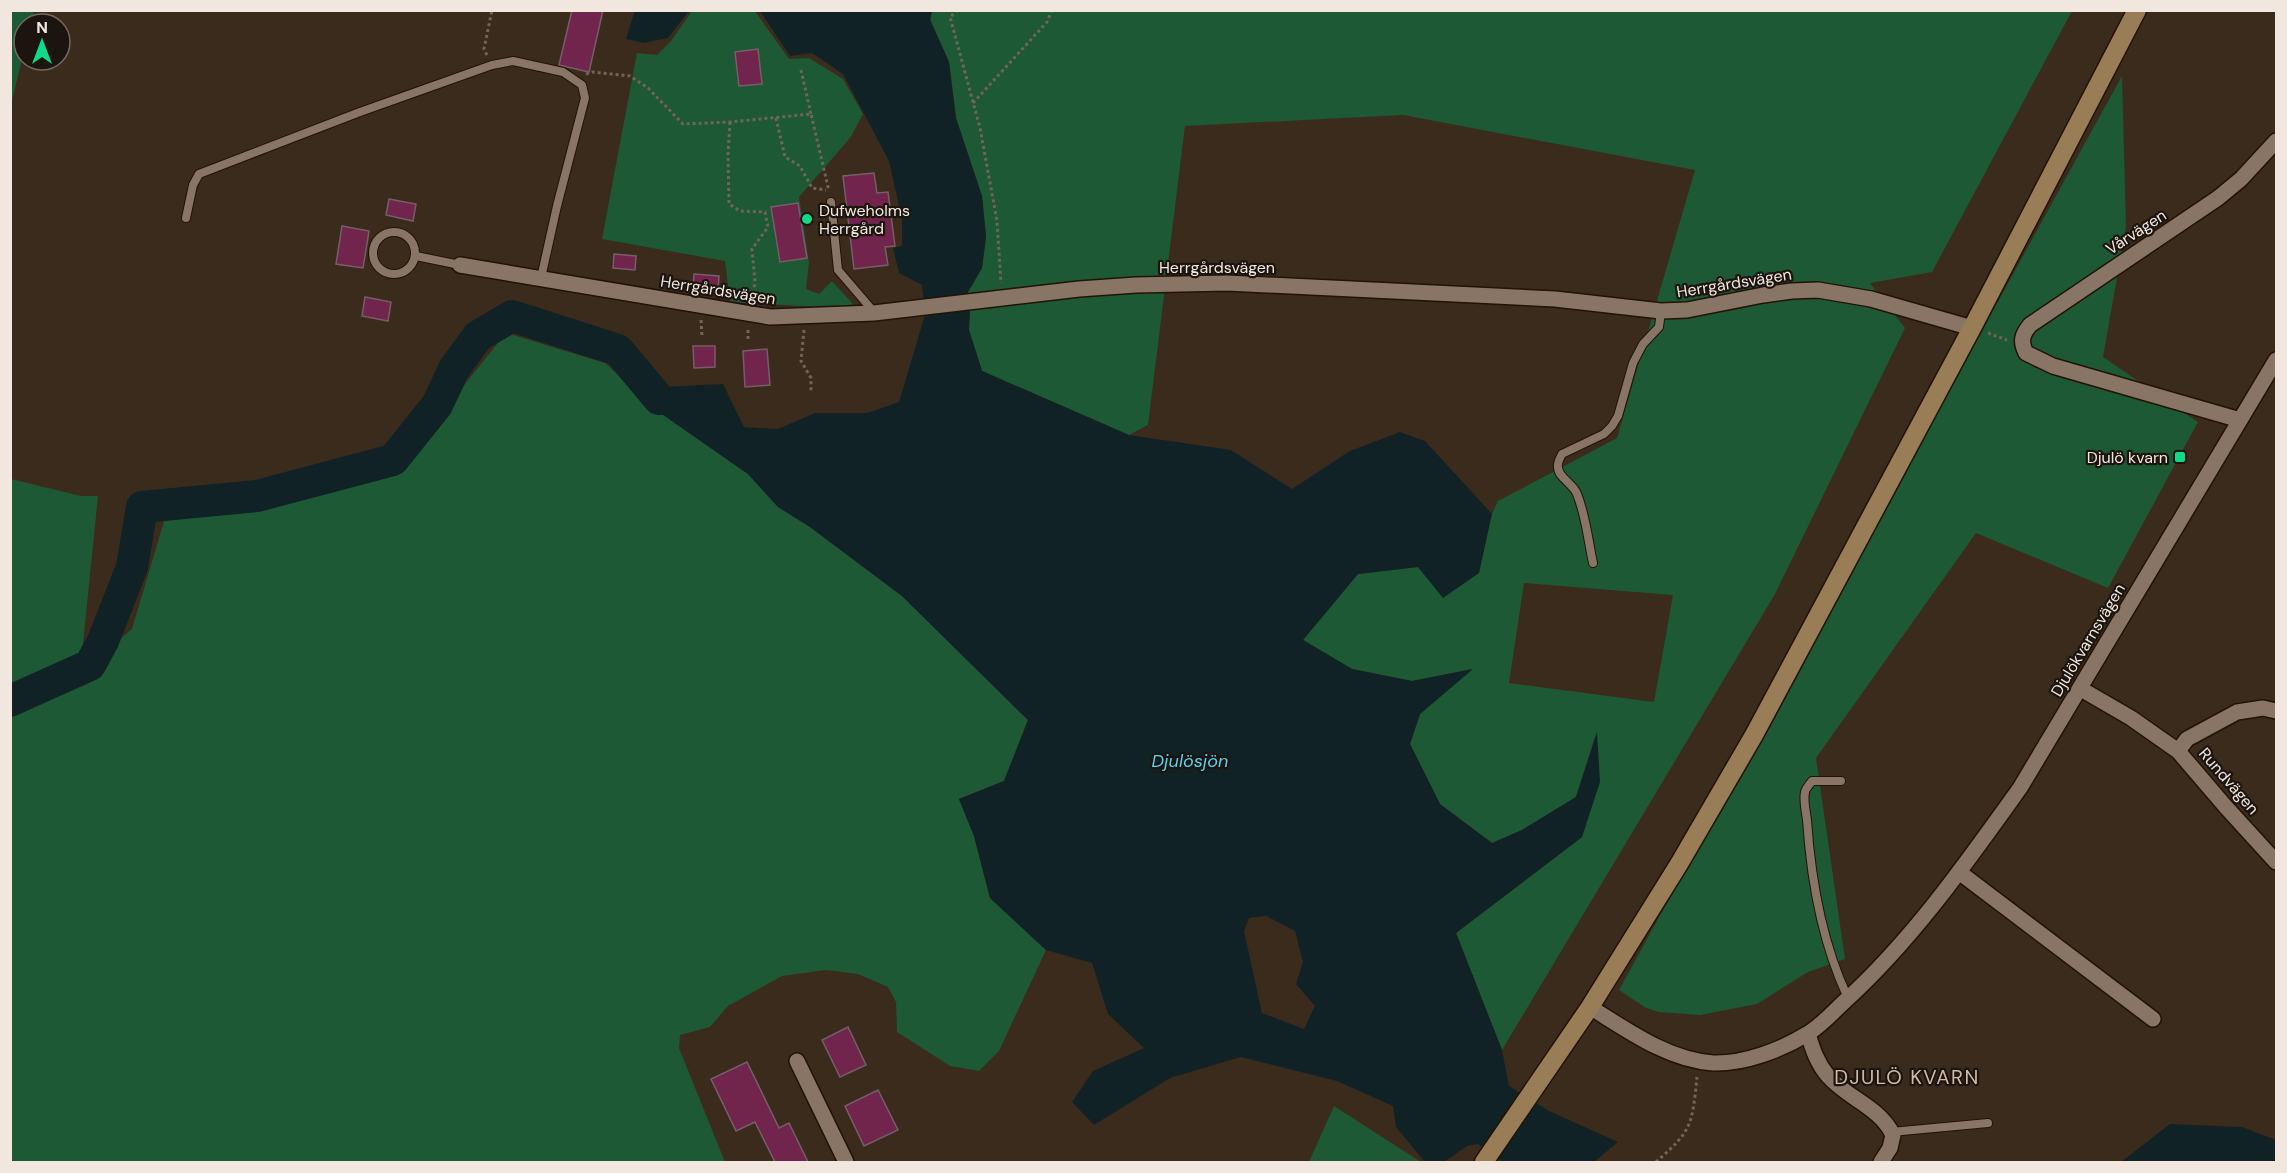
<svg xmlns="http://www.w3.org/2000/svg" width="2287" height="1173" viewBox="0 0 2287 1173" font-family="'DM Sans',sans-serif">
<style>
.green{fill:#1c5934;fill-rule:evenodd}
.water{fill:#112226;fill-rule:evenodd}
.lines{fill:none;stroke-linecap:round;stroke-linejoin:round}
.river{stroke:#112226;stroke-width:32}
.building{fill:#71244c;stroke:#765e68;stroke-width:1.5}
.service-casing{stroke:#221306;stroke-width:10}
.minor-casing{stroke:#221306;stroke-width:18}
.secondary-casing{stroke:#221306;stroke-width:21}
.path{stroke:#726457;stroke-width:3;stroke-dasharray:3 3;stroke-linecap:butt}
.service{stroke:#897566;stroke-width:8}
.minor{stroke:#897566;stroke-width:15}
.secondary{stroke:#997d56;stroke-width:18}
.poi-dot{fill:#0fd98a;stroke:#1c150f;stroke-width:2}
.labels{text-anchor:middle;dominant-baseline:central;stroke-width:4.5;stroke-linejoin:round;paint-order:stroke}
.poi-label{font-size:16px;fill:#f2e7df;stroke:#1c150f;text-anchor:start}
.street-label{font-size:16px;fill:#f2e7df;stroke:#1c150f}
.water-label{font-size:18px;font-style:italic;fill:#55d3f1;stroke:#1c150f}
.quarter-label{font-size:20px;letter-spacing:1.5px;fill:#cfbaa9;stroke:#1c150f}
</style>
<rect width="100%" height="100%" fill="#3b2b1d"/>
<g class="green">
<polygon points="11,10 34,11 30,24 24,24 24,51 11,105"/>
<path d="M932 10 2072 11 1932 272 1870 283 1905 328 1775 594 1502 1050 1456 933 1582 837 1596 734 1576 797 1522 830 1492 843 1440 804 1410 744 1420 714 1472 669 1412 681 1352 669 1303 640 1358 574 1418 567 1444 598 1492 514 1498 501 1617 438 1695 170 1403 115 1185 126 1148 425 1129 435 982 371 969 330 970 308 968 292 982 268 986 237 982 196 956 118 949 62 930 19ZM1524 583 1673 595 1654 702 1509 683Z"/>
<polygon points="692,11 755,11 789,59 809,58 843,79 863,114 850,138 799,197 809,263 806,289 819,294 832,281 853,304 839,308 730,302 725,261 602,239 637,53 657,55 671,41"/>
<polygon points="2122,76 2126,227 2103,357 2198,422 2108,588 1976,533 1816,758 1845,959 1808,972 1757,1004 1700,1015 1659,1012 1646,1008 1619,990"/>
<polygon points="506,333 605,363 659,412 748,474 778,507 810,527 902,596 1028,720 1004,781 959,799 974,836 990,898 1046,950 999,1051 979,1071 950,1066 897,1032 896,1002 888,987 858,974 826,970 782,976 728,1006 710,1027 680,1035 679,1048 725,1162 11,1162 11,707 80,672 132,629 165,518 336,491 395,471"/>
<polygon points="11,479 81,496 98,496 81,663 12,696 10,695"/>
<polygon points="1334,1106 1421,1162 1309,1162"/>
</g>
<g class="water">
<polygon points="635,10 689,10 689,11 668,38 643,43 626,39"/>
<path d="M760 11H932L930 20 949 62 956 118 982 196 986 237 982 268 968 292 970 308 969 330 982 371 1129 435 1231 450 1292 489 1350 451 1400 432 1425 441 1492 514 1479 573 1443 598 1418 567 1358 574 1303 640 1352 669 1412 681 1473 669 1420 714 1410 744 1440 804 1492 843 1522 830 1576 797 1597 732 1600 782 1582 837 1456 933 1502 1050 1509 1086 1549 1111 1618 1142 1594 1162H1503L1478 1144 1467 1146 1444 1162H1425L1396 1127 1393 1106 1337 1081 1241 1057 1170 1078 1094 1125 1072 1102 1093 1071 1144 1048 1108 1014 1092 963 1046 950 990 898 974 836 959 799 1004 781 1028 720 902 596 810 527 778 507 748 474 659 412V399L664 387 723 384 744 427 778 429 815 413H867L899 402 925 315 922 285 899 273 893 248 902 246V219L889 161 843 74 812 53 790 56ZM1266 916 1295 931 1303 962 1296 984 1315 1006 1304 1029 1262 1013 1244 931 1249 918Z"/>
<polygon points="2170,1124 2242,1127 2276,1140 2276,1162 2121,1162"/>
</g>
<g class="lines">
<polyline class="river" points="10,701 90,665 103,641 132,567 142,507 257,496 393,460 437,405 454,369 478,336 512,316 618,350 659,399"/>
</g>
<g class="building">
<polygon points="572,10 603,10 589,72 559,65"/>
<polygon points="758,49 762,84 739,86 735,52"/>
<polygon points="874,173 877,193 888,192 895,246 885,247 888,265 854,269 843,176"/>
<polygon points="389,199 416,204 413,221 386,215"/>
<polygon points="798,203 807,258 780,262 771,207"/>
<polygon points="342,226 369,231 363,268 336,264"/>
<polygon points="614,254 636,256 635,270 613,268"/>
<polygon points="694,274 719,276 718,290 693,288"/>
<polygon points="365,297 391,302 388,321 362,316"/>
<polygon points="693,346 715,346 715,367 694,368"/>
<polygon points="767,349 770,385 745,387 743,351"/>
<polygon points="848,1027 866,1065 840,1077 822,1040"/>
<polygon points="747,1062 779,1128 789,1123 808,1162 775,1162 755,1122 736,1131 711,1079"/>
<polygon points="878,1090 898,1130 864,1146 845,1106"/>
</g>
<g class="lines">
<defs>
<g id="service">
<polyline points="831,202 838,270 874,312"/>
<polyline points="186,218 193,185 199,174 360,112 492,65 513,61 563,72 582,85 585,98 557,206 541,278"/>
<circle cx="394" cy="253" r="21"/>
<polyline points="416,256 460,265"/>
<path d="M1593 563C1588 540 1586 516 1577 494 1573 483 1558 478 1558 467 1557 463 1560 458 1562 454L1604 434 1612 426 1618 416 1633 363 1643 344 1659 327 1661 311"/>
<path d="M1841 781H1812C1810 784 1806 788 1805 792 1803 800 1806 812 1807 820 1811 880 1822 943 1848 998"/>
<polyline points="1891,1132 1988,1123"/>
</g>
<g id="minor">
<polyline points="460,265 770,317 874,313 1079,289 1136,285 1227,283 1555,299 1661,311 1687,310 1763,295 1792,291 1818,290 1871,299 1972,328"/>
<path d="M2240 420 2053 366 2026 353C2020 341 2022 335 2030 325L2218 198 2241 179 2276 141"/>
<polyline points="2081,689 2131,718 2178,751 2225,806 2276,862"/>
<polyline points="2178,751 2187,739 2237,712 2263,708 2276,711"/>
<polyline points="1959,872 2153,1019"/>
<path d="M1590 1007C1627 1030 1668 1060 1713 1063 1744 1064 1781 1050 1807 1034 1821 1026 1833 1012 1845 1001 1913 939 1967 862 2020 788L2276 360"/>
<path d="M1808 1034C1813 1050 1817 1063 1828 1076 1848 1099 1880 1107 1893 1135L1890 1148 1881 1162"/>
<polyline points="797,1061 846,1162"/>
</g>
<polyline id="secondary" points="1484,1162 1590,1007 1679,864 1754,735 1972,328 2137,10"/>
</defs>
<use href="#service" class="service-casing"/>
<use href="#minor" class="minor-casing"/>
<use href="#secondary" class="secondary-casing"/>
<g class="path">
<polyline points="958,10 950,17 980,128 997,221 1001,283"/>
<polyline points="487,55 484,49 492,10"/>
<polyline points="801,70 811,114"/>
<polyline points="586,74 592,72 630,76 648,88 683,124 730,122 811,114 829,191"/>
<polyline points="973,103 1047,22 1052,10"/>
<polyline points="776,118 785,157 800,166 812,188 826,190"/>
<polyline points="730,122 728,154 729,204 740,211 765,212 768,227 752,249 755,282 752,299"/>
<polyline points="701,320 702,336"/>
<polyline points="804,330 801,361 811,378 811,393"/>
<polyline points="1988,333 2007,340"/>
<polyline points="748,339 748,328"/>
<path d="M1656 1162C1693 1130 1692 1124 1697 1077"/>
</g>
<use href="#service" class="service"/>
<use href="#minor" class="minor"/>
<use href="#secondary" class="secondary"/>
</g>
<g class="poi-dot">
<circle cx="807" cy="219" r="6"/>
<rect x="2174" y="451" width="12" height="12" rx="3"/>
</g>
<g class="labels">
<g class="poi-label">
<text x="819" y="210">Dufweholms<tspan x="819" dy="18">Herrgård</tspan></text>
<text x="2168" y="457" text-anchor="end">Djulö kvarn</text>
</g>
<g class="street-label">
<text transform="translate(2136 232) rotate(-33)">Vårvägen</text>
<text x="1217" y="267">Herrgårdsvägen</text>
<text transform="translate(1734 283) rotate(-9)">Herrgårdsvägen</text>
<text transform="translate(718 290) rotate(9)">Herrgårdsvägen</text>
<text transform="translate(2088 640) rotate(-59)">Djulökvarnsvägen</text>
<text transform="translate(2229 781) rotate(49)">Rundvägen</text>
</g>
<g class="water-label">
<text x="1190" y="761">Djulösjön</text>
</g>
<g class="quarter-label">
<text x="1907" y="1077">DJULÖ KVARN</text>
</g>
</g>
<rect width="2287" height="1173" fill="none" stroke="#f2e7df" stroke-width="24"/>
<g transform="translate(42 42)"><circle r="28" fill="#1c150f" stroke="#726962" stroke-width="1.5"/>
<path d="M0-4.5L10 22L0 15L-10 22Z" fill="#0fd98a"/>
<text y="-9" font-size="16" font-weight="bold" text-anchor="middle" fill="#f2e7df">N</text>
</g>
</svg>
